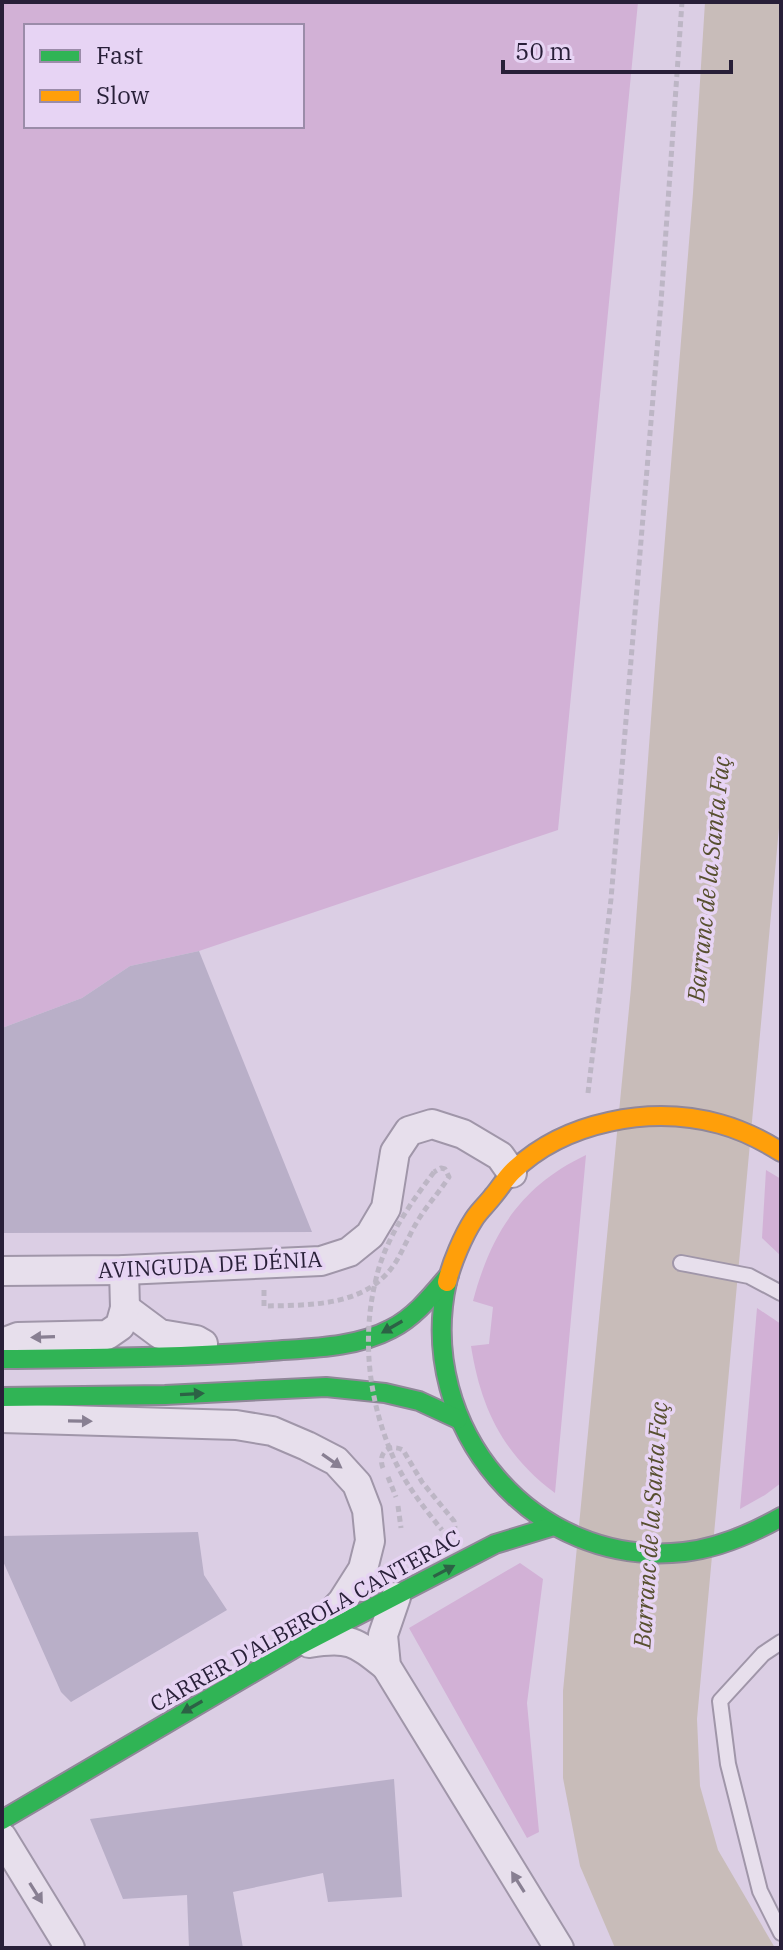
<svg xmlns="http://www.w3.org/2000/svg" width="783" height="1950" viewBox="0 0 783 1950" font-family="'IBM Plex Serif',serif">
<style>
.green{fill:#d2b1d6;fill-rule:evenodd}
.water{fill:#c8bcb9}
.building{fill:#b9afc8}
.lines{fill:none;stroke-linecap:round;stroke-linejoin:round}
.lane-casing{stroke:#a096a9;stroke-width:18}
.street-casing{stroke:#a096a9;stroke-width:32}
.fast-casing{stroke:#908799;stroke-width:22}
.slow-casing{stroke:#908799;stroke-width:22}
.path{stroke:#bdb6c5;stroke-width:5;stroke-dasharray:6 4;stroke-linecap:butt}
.lane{stroke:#e7dfec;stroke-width:14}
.street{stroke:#e7dfec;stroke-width:28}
.fast{stroke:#30b455;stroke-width:18}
.slow{stroke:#ff9f0a;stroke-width:18}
.path-bridge{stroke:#bdb6c5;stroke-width:5;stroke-dasharray:6 4;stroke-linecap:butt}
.oneway{fill:#2c6245}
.oneway2{fill:#887f92}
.labels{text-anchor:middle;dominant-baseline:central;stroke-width:7;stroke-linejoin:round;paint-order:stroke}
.street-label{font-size:22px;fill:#281f38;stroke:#e7d4f4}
.water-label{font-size:24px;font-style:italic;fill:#574f2f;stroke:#e7d4f4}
</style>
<rect width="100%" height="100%" fill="#dbcee4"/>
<g class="green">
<path d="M2 2H638L558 830 199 951 130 966 82 998 2 1028ZM26 26H302V126H26Z"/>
<path d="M586 1155 555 1493C503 1454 481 1409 471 1346L489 1344 493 1307 473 1301C491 1233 521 1186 586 1155Z"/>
<polygon points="766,1170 781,1179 781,1256 762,1238"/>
<polygon points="757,1308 781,1324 781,1483 765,1495 740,1509"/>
<polygon points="520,1563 543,1579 527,1703 539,1832 527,1838 409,1628"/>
</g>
<polygon class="water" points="705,2 781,2 781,806 697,1719 700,1786 718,1850 775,1948 615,1948 580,1866 563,1778 563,1691 631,988 658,625 693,193"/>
<g class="building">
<polygon points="199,951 312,1232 2,1233 2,1028 82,998 130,966"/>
<polygon points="198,1532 204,1575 227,1610 71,1702 61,1692 2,1559 2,1536"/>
<polygon points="394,1779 402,1897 328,1902 323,1873 233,1892 243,1948 189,1948 187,1895 123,1899 90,1819"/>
</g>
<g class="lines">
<defs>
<g id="lane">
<polyline points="681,1263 749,1276 781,1293"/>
<polyline points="781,1642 763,1654 720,1701 728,1764 760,1891 781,1933"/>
</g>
<g id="street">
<polyline points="2,1271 124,1270 321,1261 349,1252 370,1235 386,1208 395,1152 409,1131 432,1124 463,1134 500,1156 512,1173"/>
<polyline points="125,1308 160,1334 196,1340 203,1344"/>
<polyline points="5,1342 18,1337 107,1335 120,1326 125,1308 124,1270"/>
<polyline points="2,1418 236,1425 272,1431 307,1446 336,1461 357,1484 367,1510 370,1541 363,1569 342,1602 317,1628"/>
<polyline points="396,1597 383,1635 386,1666 559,1948"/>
<path d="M309 1643C349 1636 356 1642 386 1666"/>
<polyline points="2,1837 70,1948"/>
</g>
<g id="fast">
<path d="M447 1282C415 1427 533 1569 684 1552 719 1548 751 1534 781 1517"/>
<path d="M2 1359C92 1358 182 1358 271 1351 311 1348 355 1348 391 1329 415 1317 432 1295 449 1275"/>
<polyline points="2,1397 165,1395 326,1387 385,1393 419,1401 458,1419"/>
<polyline points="2,1820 300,1645 495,1544 554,1526"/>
</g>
<path id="slow" d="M447 1282C452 1262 463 1236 474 1219 479 1211 487 1204 493 1196 500 1188 505 1179 512 1172 564 1121 651 1105 720 1124 742 1130 762 1140 781 1152"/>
</defs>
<use href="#lane" class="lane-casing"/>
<use href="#street" class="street-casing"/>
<use href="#fast" class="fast-casing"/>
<use href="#slow" class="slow-casing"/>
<g class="path">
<polyline points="588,1093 611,899 661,302 682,2"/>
<path d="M264 1290V1306C312 1305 369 1307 397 1260 405 1246 411 1231 420 1217 429 1203 440 1191 449 1177L445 1169 441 1168 434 1172"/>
<path d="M383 1468C377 1453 389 1443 403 1450L422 1482 454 1521 455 1528"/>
<polyline points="388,1477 396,1497"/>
<polyline points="398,1506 401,1528"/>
</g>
<use href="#lane" class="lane"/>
<use href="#street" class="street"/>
<use href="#fast" class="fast"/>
<use href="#slow" class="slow"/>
<path class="path-bridge" d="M434 1172C410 1204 385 1239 376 1279 361 1339 369 1403 394 1459 406 1485 424 1508 442 1530"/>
</g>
<defs><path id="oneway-solid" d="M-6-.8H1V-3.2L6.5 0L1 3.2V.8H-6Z" transform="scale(2)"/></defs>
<g class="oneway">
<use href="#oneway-solid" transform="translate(392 1327) rotate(150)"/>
<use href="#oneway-solid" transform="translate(192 1394) rotate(-3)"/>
<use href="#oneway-solid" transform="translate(444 1571) rotate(-28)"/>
<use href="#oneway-solid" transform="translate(192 1707) rotate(150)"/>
</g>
<g class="oneway2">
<use href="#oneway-solid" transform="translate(43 1337) rotate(178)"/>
<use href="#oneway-solid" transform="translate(80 1421) rotate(1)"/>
<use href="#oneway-solid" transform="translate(332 1461) rotate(35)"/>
<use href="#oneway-solid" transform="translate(518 1882) rotate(-122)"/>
<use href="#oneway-solid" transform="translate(36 1893) rotate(58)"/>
</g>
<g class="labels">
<g class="street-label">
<text transform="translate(210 1264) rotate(-3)">AVINGUDA DE DÉNIA</text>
<text transform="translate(305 1620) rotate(-29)">CARRER D'ALBEROLA CANTERAC</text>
</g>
<g class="water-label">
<text transform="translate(708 879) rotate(-84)">Barranc de la Santa Faç</text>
<text transform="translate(650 1525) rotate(-86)">Barranc de la Santa Faç</text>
</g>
</g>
<rect width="783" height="1950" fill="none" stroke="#281f38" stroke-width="8"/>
<rect x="24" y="24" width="280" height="104" fill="#e7d4f4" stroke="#9b8ca9" stroke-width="2"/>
<rect x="40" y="50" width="40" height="12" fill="#30b455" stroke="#9b8ca9" stroke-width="2"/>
<text x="96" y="64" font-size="24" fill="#281f38">Fast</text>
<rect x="40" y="90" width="40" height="12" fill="#ff9f0a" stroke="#9b8ca9" stroke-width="2"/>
<text x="96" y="104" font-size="24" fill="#281f38">Slow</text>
<path d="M503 60v12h228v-12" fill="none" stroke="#281f38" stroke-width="4"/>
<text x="515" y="60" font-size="24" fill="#281f38" stroke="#e7d4f4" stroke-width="6" paint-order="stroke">50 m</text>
</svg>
